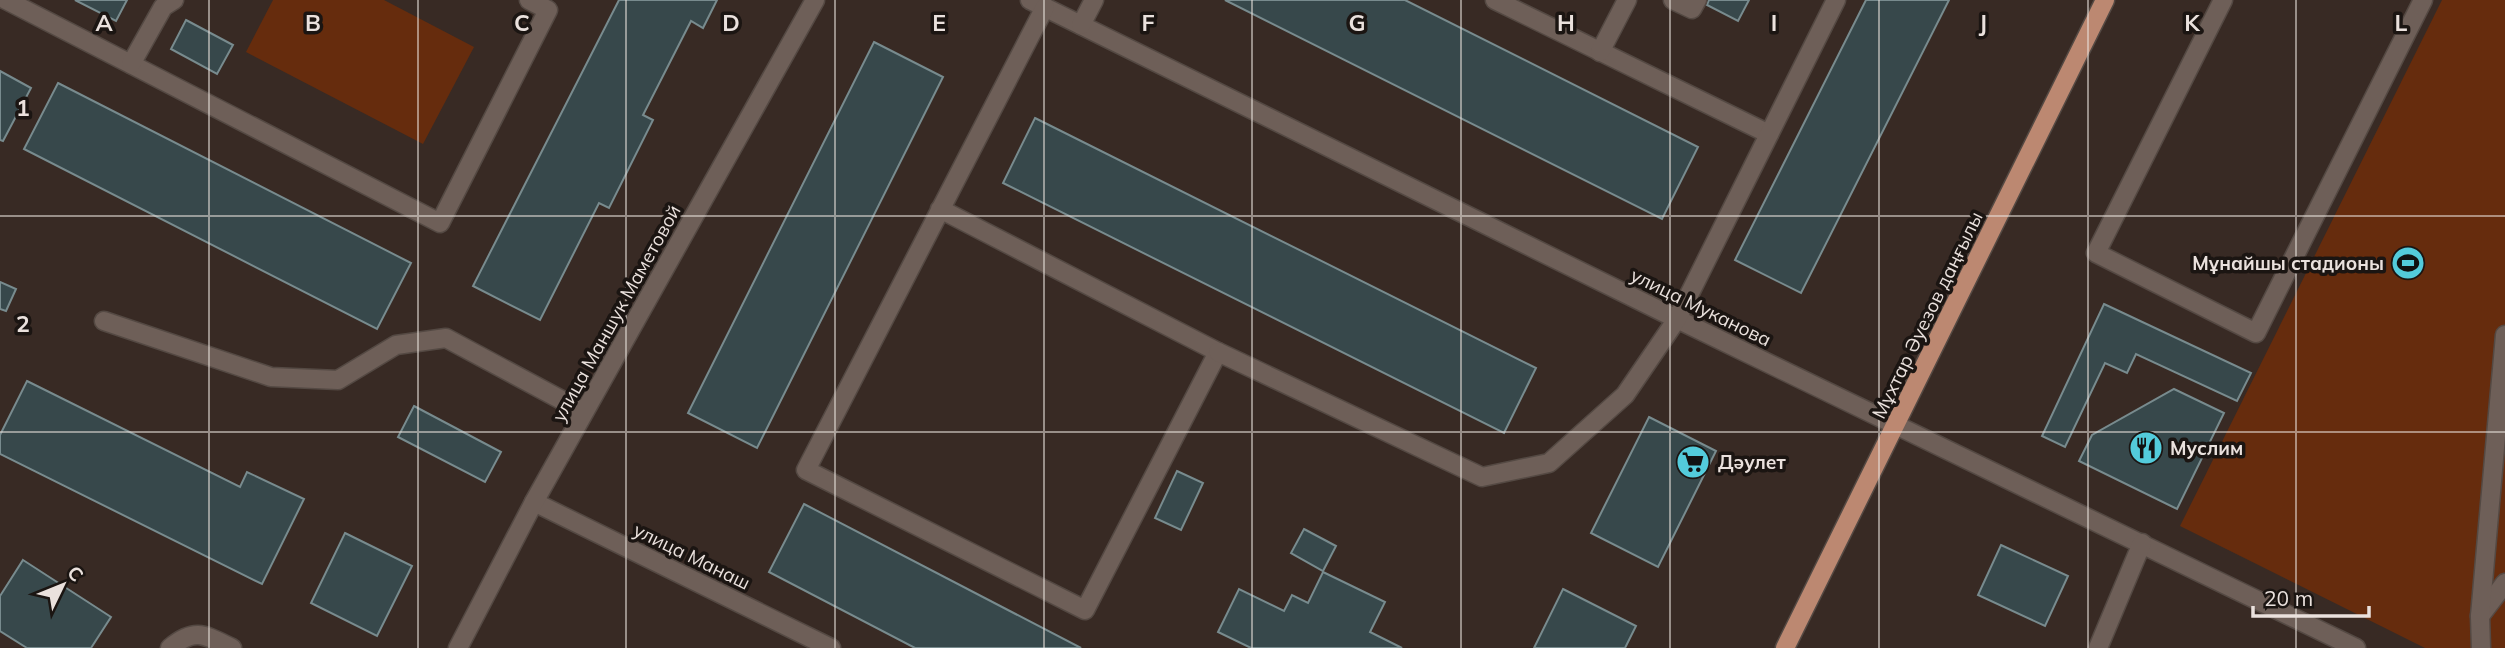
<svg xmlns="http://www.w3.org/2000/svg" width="2505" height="648" viewBox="0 0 2505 648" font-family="Mulish,sans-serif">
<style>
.green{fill:#662c0d}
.building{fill:#37484b;stroke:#788b8e;stroke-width:2}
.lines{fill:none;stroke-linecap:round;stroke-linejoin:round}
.minor-casing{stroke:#544943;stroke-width:21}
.major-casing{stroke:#544943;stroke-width:21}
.minor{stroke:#6e5f58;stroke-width:18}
.major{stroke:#bc8871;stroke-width:18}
.grid{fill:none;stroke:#eae1dd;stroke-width:2;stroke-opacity:0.55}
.labels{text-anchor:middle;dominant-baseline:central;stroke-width:7;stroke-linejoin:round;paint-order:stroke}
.poi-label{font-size:19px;font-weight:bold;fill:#eae1dd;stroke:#1b1512;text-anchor:start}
.street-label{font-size:19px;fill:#eae1dd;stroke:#1b1512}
.grid-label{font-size:23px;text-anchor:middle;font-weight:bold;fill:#eae1dd;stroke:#1b1512;stroke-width:7;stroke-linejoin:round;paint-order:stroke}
</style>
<rect width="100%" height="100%" fill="#382a24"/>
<g class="green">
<polygon points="273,0 384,0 474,47 423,144 246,52"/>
<polygon points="2442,0 2505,0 2505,648 2425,648 2180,526"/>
</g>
<g class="building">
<polygon points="75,0 127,0 116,21"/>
<polygon points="619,0 717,0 703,28 691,21 643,115 653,120 609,208 599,203 540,320 473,286"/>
<polygon points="1225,0 1405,0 1698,147 1662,219"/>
<polygon points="1709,0 1749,0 1738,21 1707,5"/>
<polygon points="1866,0 1949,0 1801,293 1735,260"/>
<polygon points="186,20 233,45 217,74 171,49"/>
<polygon points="874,42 943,77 757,448 688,413"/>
<polygon points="0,71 31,88 3,141 0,140"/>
<polygon points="58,83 411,263 377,329 24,149"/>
<polygon points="1035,118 1536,368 1504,433 1003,183"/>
<polygon points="0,282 16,289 6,311 0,309"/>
<polygon points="2104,304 2251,373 2237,401 2136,354 2127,373 2105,363 2065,447 2042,436"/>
<polygon points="27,381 240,487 247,472 304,499 262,584 0,454 0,435"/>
<polygon points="2174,389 2224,413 2177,509 2079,461 2092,435"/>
<polygon points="414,406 501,452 485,482 398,437"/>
<polygon points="1649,417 1716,451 1658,567 1591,533"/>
<polygon points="1177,471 1203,483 1181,530 1155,518"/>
<polygon points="804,504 1081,648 915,648 769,572"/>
<polygon points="1304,529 1336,546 1323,571 1291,553"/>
<polygon points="345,533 412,566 377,636 311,603"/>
<polygon points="2001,545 2068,576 2045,626 1978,595"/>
<polygon points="23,560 111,617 91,648 27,648 0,631 0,596"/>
<polygon points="1323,572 1385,602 1370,632 1402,648 1251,648 1218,632 1239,589 1284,611 1292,595 1308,603"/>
<polygon points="1563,589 1636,626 1625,648 1534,648"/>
</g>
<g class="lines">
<defs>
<g id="minor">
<polyline points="6,0 440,223 548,10 529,0"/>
<polyline points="1030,0 1677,319 2356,648"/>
<polyline points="1495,0 1769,134"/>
<polyline points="1673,0 1692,9 1697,0"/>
<polyline points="2223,0 2096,253 2256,333 2423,0"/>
<polyline points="1081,25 1094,0"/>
<polyline points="1600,52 1627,0"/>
<polyline points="131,64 163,7 174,0"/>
<polyline points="940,209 1218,352 1085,610 806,470 1045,7"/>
<polyline points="104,321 271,377 338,380 396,345 446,338 584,412"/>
<polyline points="1218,352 1482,477 1549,463 1625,395 1677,319 1836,0"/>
<polyline points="534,502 831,648"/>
<polyline points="2480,616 2505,583"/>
<path d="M170 648C195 627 205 635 232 648"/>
<polyline points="458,648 534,502 815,0"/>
<polyline points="2098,648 2142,543"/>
<polyline points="2481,648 2480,616 2505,335"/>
</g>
<polyline id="major" points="1785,648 2105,0"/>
</defs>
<use href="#minor" class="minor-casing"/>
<use href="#major" class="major-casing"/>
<use href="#minor" class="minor"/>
<use href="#major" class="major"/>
</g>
<path class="grid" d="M209 0V648M418 0V648M626 0V648M835 0V648M1044 0V648M1252 0V648M1461 0V648M1670 0V648M1879 0V648M2088 0V648M2296 0V648M0 216H2505M0 432H2505"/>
<defs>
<symbol id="stadium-disc" viewBox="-11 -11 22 22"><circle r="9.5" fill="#53cbdb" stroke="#1b1512"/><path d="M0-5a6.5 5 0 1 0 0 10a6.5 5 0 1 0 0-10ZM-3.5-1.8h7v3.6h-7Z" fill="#111"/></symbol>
<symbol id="restaurant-disc" viewBox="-11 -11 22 22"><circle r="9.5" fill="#53cbdb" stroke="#1b1512"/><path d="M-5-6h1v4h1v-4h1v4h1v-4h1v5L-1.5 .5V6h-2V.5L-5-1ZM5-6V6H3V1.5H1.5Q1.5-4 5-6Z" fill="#111"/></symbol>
<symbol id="supermarket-disc" viewBox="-11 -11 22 22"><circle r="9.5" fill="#53cbdb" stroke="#1b1512"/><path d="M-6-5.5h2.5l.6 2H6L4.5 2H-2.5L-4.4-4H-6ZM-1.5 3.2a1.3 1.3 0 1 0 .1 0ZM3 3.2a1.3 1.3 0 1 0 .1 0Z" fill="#111"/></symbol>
</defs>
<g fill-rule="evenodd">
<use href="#stadium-disc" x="2389" y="244" width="38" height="38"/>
<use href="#restaurant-disc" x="2127" y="429" width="38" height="38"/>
<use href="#supermarket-disc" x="1674" y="443" width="38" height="38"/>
</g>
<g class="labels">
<g class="poi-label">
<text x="2384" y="263" text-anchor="end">Мұнайшы стадионы</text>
<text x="2170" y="448">Муслим</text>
<text x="1718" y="462">Дәулет</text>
</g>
<g class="street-label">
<text transform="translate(1701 307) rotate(26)">улица Муканова</text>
<text transform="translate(616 313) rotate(-61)">улица Маншук Маметовой</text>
<text transform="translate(1927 315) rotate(-64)">Мұхтар Әуезов даңғылы</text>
<text transform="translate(692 556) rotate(26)">улица Манаш</text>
</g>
</g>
<g class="grid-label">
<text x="104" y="31">A</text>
<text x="313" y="31">B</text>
<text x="522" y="31">C</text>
<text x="731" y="31">D</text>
<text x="939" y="31">E</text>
<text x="1148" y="31">F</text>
<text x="1357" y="31">G</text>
<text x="1566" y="31">H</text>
<text x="1774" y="31">I</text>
<text x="1983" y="31">J</text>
<text x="2192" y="31">K</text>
<text x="2401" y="31">L</text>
<text x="23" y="116">1</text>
<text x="23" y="332">2</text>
</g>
<g transform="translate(63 585) rotate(47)" stroke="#1b1512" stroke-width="5" paint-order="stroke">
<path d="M0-5L12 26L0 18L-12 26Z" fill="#eae1dd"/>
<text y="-10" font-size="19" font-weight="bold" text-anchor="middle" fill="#eae1dd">С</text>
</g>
<path d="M2253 606v10h116v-10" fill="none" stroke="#eae1dd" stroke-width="3.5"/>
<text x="2264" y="606" font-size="21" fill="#eae1dd" stroke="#1b1512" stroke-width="5" paint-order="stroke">20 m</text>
</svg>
